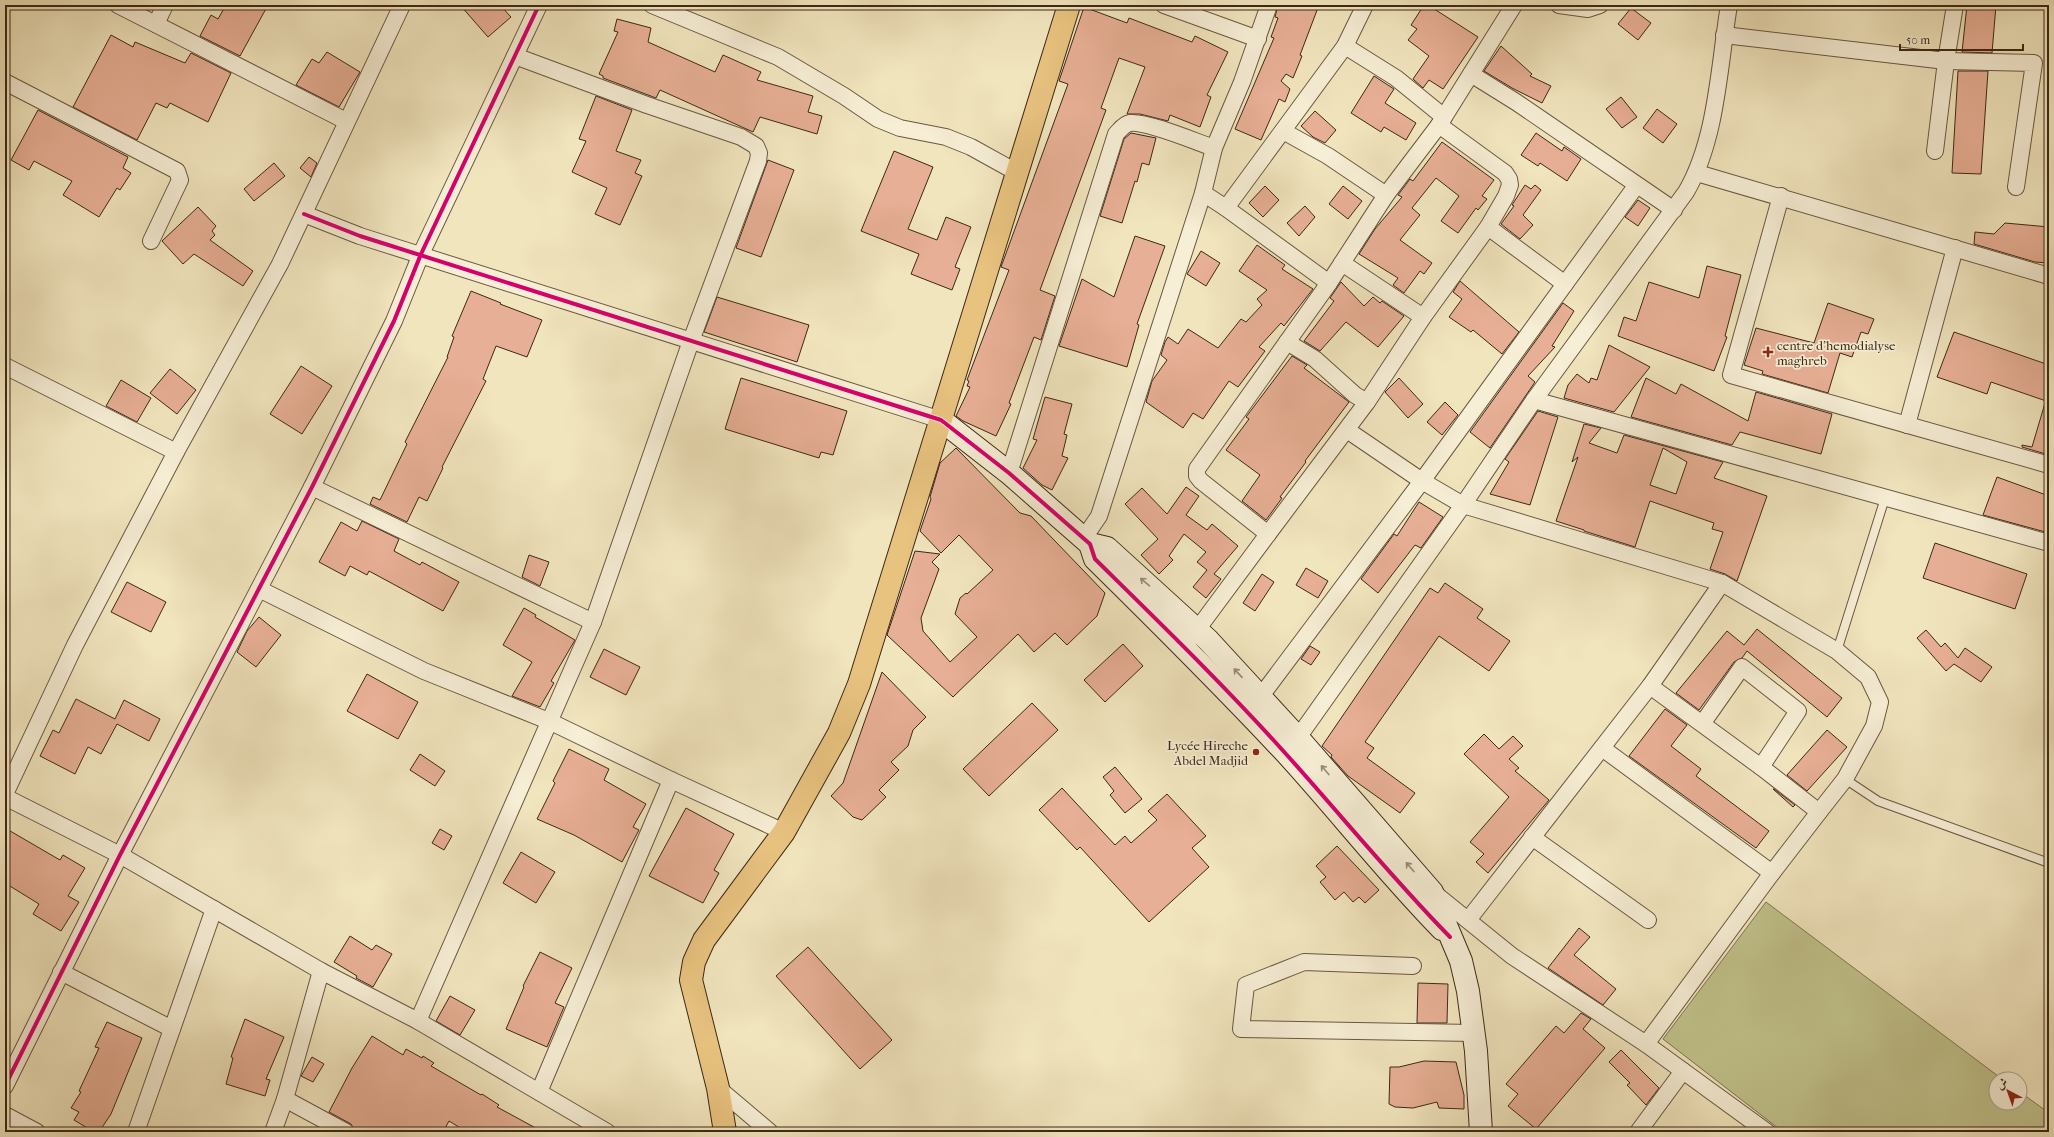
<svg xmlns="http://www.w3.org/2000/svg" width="2054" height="1137" viewBox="0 0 2054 1137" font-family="'IM FELL French Canon',Amiri,serif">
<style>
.green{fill:#c1c28c;stroke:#7f7550}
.building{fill:#e7af95;stroke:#3d2815;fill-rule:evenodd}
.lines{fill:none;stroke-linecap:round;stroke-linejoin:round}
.lane-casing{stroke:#6a573f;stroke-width:10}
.street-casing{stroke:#6a573f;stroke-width:18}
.secondary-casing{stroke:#3d2815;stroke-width:24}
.primary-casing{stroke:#3d2815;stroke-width:24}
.lane{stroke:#f6eed5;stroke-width:8}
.street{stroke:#f6eed5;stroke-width:16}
.secondary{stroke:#f6eed5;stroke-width:22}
.primary{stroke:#e8c27f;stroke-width:22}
.cycleway-casing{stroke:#f6eed5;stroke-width:6}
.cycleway{stroke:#d6006c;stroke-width:4}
.oneway{stroke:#9a8b75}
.poi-dot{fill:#8f2418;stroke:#f6eed5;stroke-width:1.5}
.labels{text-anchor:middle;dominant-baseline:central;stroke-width:3.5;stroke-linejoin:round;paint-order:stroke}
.poi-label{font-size:13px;fill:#3d2815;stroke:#f6eed5;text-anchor:start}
</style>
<rect width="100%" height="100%" fill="#f1e5be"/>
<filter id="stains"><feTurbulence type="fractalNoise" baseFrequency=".005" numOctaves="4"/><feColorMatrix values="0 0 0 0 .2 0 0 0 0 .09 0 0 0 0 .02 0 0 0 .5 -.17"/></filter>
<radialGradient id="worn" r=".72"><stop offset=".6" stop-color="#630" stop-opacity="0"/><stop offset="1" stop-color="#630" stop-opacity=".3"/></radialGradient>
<polygon class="green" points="1766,902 2002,1079 1996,1079 1996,1103 2020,1103 2020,1092 2049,1113 2049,1132 1783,1132 1663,1039"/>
<g class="building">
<polygon points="226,5 268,5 240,56 200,36 211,15 218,19"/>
<polygon points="460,5 500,5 511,17 488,37"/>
<polygon points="1278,5 1319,5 1300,55 1302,56 1293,78 1286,74 1281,81 1290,89 1285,102 1279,99 1261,140 1235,129 1274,38 1271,37 1278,18 1275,17"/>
<polygon points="1424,5 1428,5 1478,37 1443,89 1429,80 1423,88 1413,79 1429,56 1408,40 1417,29 1411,25"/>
<polygon points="1967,5 1996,5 1992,53 1962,52"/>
<polygon points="1084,7 1127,23 1129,18 1192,42 1195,36 1228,52 1207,95 1211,97 1200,127 1170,115 1168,121 1140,114 1127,114 1145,67 1119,58 1101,108 1106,110 1040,290 1055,296 1041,340 1034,337 1009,403 1011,404 996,436 963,421 956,416 970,387 967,386 969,381 967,380 1009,270 1001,267 1068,84 1059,81"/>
<polygon points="1631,8 1651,23 1638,40 1618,24"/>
<polygon points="617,19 651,28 648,42 715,72 723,55 761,72 757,80 813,96 808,112 822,116 817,134 760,117 753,132 660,90 656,98 603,78 603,76 599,74 618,32 614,31"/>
<polygon points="111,35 133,47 135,42 185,63 191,53 231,73 208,122 170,103 167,108 156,103 137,140 73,107"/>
<polygon points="1501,46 1532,74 1530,76 1551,86 1542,103 1512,88 1484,71"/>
<polygon points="327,52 360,72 339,107 296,85 312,59 319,63"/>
<polygon points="1958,71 1988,71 1981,174 1952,173"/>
<polygon points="1374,76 1394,89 1385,103 1416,123 1406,140 1384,127 1381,132 1351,113"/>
<polygon points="596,96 632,110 616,151 641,160 635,173 642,176 620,225 595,214 607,188 572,172 586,141 579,139"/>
<polygon points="1621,97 1637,117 1622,128 1606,109"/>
<polygon points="1657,109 1677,124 1663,143 1643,128"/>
<polygon points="38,110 128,157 123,168 131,173 120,190 117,188 99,217 63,195 72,181 34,161 29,170 11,160"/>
<polygon points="1315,111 1336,130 1325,143 1313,137 1301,126"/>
<polygon points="1131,133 1156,138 1149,165 1142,163 1137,182 1135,181 1122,223 1100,216 1124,139"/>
<polygon points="1536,133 1562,151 1564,147 1581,159 1567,181 1540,163 1538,166 1521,155"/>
<polygon points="1442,142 1494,180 1482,196 1487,199 1478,210 1476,208 1458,233 1441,221 1459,196 1436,178 1412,208 1420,215 1400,240 1432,263 1424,274 1420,271 1404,293 1393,285 1398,278 1359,254 1375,229 1402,197 1398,195 1410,179 1413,181"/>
<polygon points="894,151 933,167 908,229 937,240 946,217 971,227 955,267 960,269 952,290 911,274 919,254 861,231"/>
<polygon points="309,157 317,163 311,177 300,168"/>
<polygon points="768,160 794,170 761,257 736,248"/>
<polygon points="274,163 285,176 254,201 244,189"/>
<polygon points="1525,185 1531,189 1535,185 1541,190 1523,215 1533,225 1520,239 1501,224 1514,206 1512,205"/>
<polygon points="1265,186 1279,200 1263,217 1249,203"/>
<polygon points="1343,186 1362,201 1348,219 1329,204"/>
<polygon points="1638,200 1650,208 1638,226 1625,217"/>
<polygon points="1305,206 1315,217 1299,236 1287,223"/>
<polygon points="198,207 216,226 212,231 215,235 210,240 253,271 243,286 194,254 183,264 162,241"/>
<polygon points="2005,223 2049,227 2049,263 2035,262 1974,244 1975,232 1994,234"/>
<polygon points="1135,236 1165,246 1137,324 1139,325 1127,367 1059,346 1082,279 1114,297"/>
<polygon points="1257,245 1285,265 1282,269 1313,289 1284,326 1281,323 1259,347 1265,351 1238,387 1229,381 1203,419 1193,413 1183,428 1146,402 1152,381 1167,360 1161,355 1165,342 1168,337 1178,344 1188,329 1218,348 1241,319 1246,322 1262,305 1257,299 1267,290 1239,271"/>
<polygon points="1201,251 1220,263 1206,286 1187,274"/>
<polygon points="1707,266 1741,275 1725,336 1727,337 1714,371 1618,336 1624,317 1636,321 1649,282 1699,298"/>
<polygon points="1460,281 1519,332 1502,354 1473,330 1471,332 1449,317 1462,299 1453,292"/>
<polygon points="1341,282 1364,306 1373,297 1380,303 1382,301 1404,316 1378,347 1346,322 1320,351 1304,341 1334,301 1330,298"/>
<polygon points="471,291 501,303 500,304 542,320 527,357 496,346 483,379 486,381 442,467 443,468 427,501 419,497 407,522 370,504 373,497 380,500 407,444 405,442 448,357 447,357 454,337 452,336"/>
<polygon points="717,297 809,325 797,362 704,332"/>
<polygon points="1563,303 1574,311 1552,346 1555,347 1528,376 1535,382 1490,448 1470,432"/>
<polygon points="1828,303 1874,319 1868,334 1861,332 1852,357 1840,353 1828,393 1762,374 1763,371 1744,365 1756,328 1814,343"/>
<polygon points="1954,332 2049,365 2049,402 1991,382 1987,394 1937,377"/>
<polygon points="1609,345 1650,367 1614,412 1564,398 1568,385 1577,374 1589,383 1591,378 1597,380"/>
<polygon points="1292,356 1307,365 1304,368 1349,402 1305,461 1306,462 1280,497 1282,498 1266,520 1242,501 1260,475 1226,450 1249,419 1246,417"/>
<polygon points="301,366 332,386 302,434 270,414"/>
<polygon points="170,369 196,390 177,414 150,393"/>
<polygon points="741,378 847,411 833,455 821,452 819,458 725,429"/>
<polygon points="1399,378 1423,404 1408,418 1385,392"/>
<polygon points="1646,378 1676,394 1681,384 1748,421 1756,392 1832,414 1821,454 1740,432 1732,445 1631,417"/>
<polygon points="121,380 151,398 137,422 106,406"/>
<polygon points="1045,397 1072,404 1064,434 1067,435 1062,456 1068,458 1052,490 1042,485 1023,468 1037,440 1033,439"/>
<polygon points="1445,402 1458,415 1442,435 1427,422"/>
<polygon points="2045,403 2049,403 2049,455 2022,447 2022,445 2032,447"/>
<polygon points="1538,411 1558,417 1530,505 1490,494 1509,462 1505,459"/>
<path d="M1584 424 1601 428 1589 443 1617 453 1624 435 1723 462 1714 478 1767 496 1737 581 1725 574 1710 569 1723 532 1712 529 1714 523 1650 501 1635 547 1584 531V530L1556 521 1578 457 1572 462ZM1663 448 1687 462 1676 494 1650 485Z"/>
<polygon points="956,448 1020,513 1031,516 1105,593 1097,616 1067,645 1055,633 1034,652 1018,634 953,697 887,635 915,551 940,554 932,562 939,569 921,618 923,631 950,662 977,637 955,614 960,598 966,593 967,594 993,570 959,535 941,553 920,531 931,499 930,497 940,463"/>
<polygon points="1997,477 2049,496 2049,533 1983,515"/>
<polygon points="1186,487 1199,496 1186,515 1207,530 1212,524 1238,546 1214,574 1221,579 1206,598 1193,587 1207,570 1197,562 1206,552 1184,534 1169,556 1173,560 1159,574 1141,555 1158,539 1125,504 1142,488 1167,514"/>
<polygon points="1419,502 1443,517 1421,548 1415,545 1378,593 1361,579 1394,534 1397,536"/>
<polygon points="362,521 399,539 394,551 420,565 422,562 459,582 443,611 369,571 367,575 350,566 345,576 319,562 341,522 357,531"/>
<polygon points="1935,543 2027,574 2015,609 1923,578"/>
<polygon points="529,555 549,562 540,586 522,577"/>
<polygon points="1306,568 1328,581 1318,598 1296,585"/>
<polygon points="1262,574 1274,582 1255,611 1243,603"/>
<polygon points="127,582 166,602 151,632 111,612"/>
<polygon points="1445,583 1483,609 1477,618 1510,641 1489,671 1439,636 1365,742 1374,748 1367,758 1415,793 1400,813 1348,776 1331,757 1332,755 1322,746 1430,588 1438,593"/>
<polygon points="524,608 536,615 535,617 575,640 551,681 554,683 540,707 512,696 532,662 503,645"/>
<polygon points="259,617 281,635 256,667 237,652 247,631"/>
<polygon points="1757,629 1842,698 1827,717 1747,651 1742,658 1734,662 1699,710 1676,693 1727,631 1744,645"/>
<polygon points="1926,630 1941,647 1945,643 1958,658 1965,648 1992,667 1981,682 1954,664 1946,671 1917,638"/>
<polygon points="1123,644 1143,666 1105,702 1084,680"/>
<polygon points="1310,646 1320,652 1311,665 1301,659"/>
<polygon points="604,649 640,667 626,695 590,677"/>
<polygon points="882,672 926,717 913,730 908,746 891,762 899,770 879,790 886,797 862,820 853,817 831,796 843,783"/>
<polygon points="367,674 418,702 398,739 347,711"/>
<polygon points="76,699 115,719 124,700 160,719 149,741 117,724 101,754 88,747 75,774 40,756 53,730 59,733"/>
<polygon points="1032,703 1058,730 989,796 963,769"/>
<polygon points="1665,709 1687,725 1671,746 1701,769 1696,776 1769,831 1756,848 1629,756"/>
<polygon points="1827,730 1847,747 1807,791 1787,775"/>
<polygon points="1484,734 1499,749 1513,736 1523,746 1509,759 1519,768 1515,771 1549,800 1488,873 1476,862 1484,854 1470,842 1509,797 1464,754"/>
<polygon points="569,749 609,769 604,780 646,804 633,827 639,830 622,862 574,835 537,819 555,783 553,781"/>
<polygon points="420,754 445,771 435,786 410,770"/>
<polygon points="1115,767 1142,799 1125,813 1110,795 1114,791 1103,777"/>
<polygon points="1062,788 1115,845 1125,836 1131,843 1157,820 1148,811 1167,794 1206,836 1192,848 1209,867 1149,922 1080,847 1077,850 1039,810"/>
<polygon points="1773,789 1774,789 1795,805 1793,807"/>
<polygon points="686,808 734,834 714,870 719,873 703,903 649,876"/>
<polygon points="5,828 60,860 63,855 85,868 68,896 79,902 61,931 33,914 39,904 5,883"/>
<polygon points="440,829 452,836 444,850 432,843"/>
<polygon points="1337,846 1379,890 1365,903 1359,897 1353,902 1344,892 1335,900 1320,882 1326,877 1316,866"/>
<polygon points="521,852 555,872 536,903 503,883"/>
<polygon points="1579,928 1590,937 1574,955 1616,989 1603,1005 1548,968"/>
<polygon points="350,936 372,950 376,945 392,954 373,987 356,978 357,976 334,962"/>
<polygon points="808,947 892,1040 860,1069 776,976"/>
<polygon points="540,952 572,968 555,1003 564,1007 547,1047 506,1029 524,987 523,986"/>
<polygon points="1418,983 1448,984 1447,1023 1417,1023"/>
<polygon points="450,996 475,1010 460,1035 436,1021"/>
<polygon points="1581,1013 1591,1019 1583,1029 1605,1048 1536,1129 1508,1106 1518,1094 1506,1084 1556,1026 1564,1033"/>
<polygon points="245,1019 284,1037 266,1079 270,1080 265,1096 226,1084 233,1058 231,1057"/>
<polygon points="107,1022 142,1038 111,1114 99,1132 94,1132 74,1120 79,1112 71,1108 81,1092 79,1091 99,1048 95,1047"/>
<polygon points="372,1036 403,1055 406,1049 422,1058 423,1056 434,1063 431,1066 481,1095 482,1094 499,1105 497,1107 543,1132 467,1132 449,1121 443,1132 355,1132 351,1124 329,1112 352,1068"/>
<polygon points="1621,1050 1659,1088 1646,1105 1627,1085 1630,1083 1609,1062"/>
<polygon points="312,1057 324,1064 313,1082 301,1076"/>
<polygon points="1424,1061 1456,1062 1464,1095 1464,1109 1439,1108 1437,1102 1413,1108 1395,1107 1389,1104 1390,1067 1399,1067"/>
</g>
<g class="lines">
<defs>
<g id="lane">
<polyline points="1837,651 1885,498"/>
<polyline points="1845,779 1878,801 2049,863"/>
</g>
<g id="street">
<polyline points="118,5 346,121"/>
<polyline points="652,5 778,57 844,96 878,119 900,128 946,137 971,147 1018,173"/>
<polyline points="1164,5 1258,39"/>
<polyline points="1559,5 1588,9 1600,5"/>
<polyline points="156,24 165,5"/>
<polyline points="1724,35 1946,61 2034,63 2016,187"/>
<polyline points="1345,46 1396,78 1444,117"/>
<polyline points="1471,74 1516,102 1674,210"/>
<polyline points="5,82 177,171 180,180 151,241"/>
<polygon points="1439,125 1505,173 1509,179 1510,185 1506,196 1488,227 1423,317 1367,402 1268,534 1201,481 1197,476 1197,469 1329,283 1386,195"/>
<polyline points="1439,125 1514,5"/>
<polyline points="1283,131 1328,156 1386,195"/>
<polyline points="1935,151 1946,61 1955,5"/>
<polyline points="1697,173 2049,276"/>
<polyline points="1203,193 1226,208 1345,46 1365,5"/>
<polyline points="1781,196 1731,375 2049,465"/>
<polyline points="1226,208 1329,283"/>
<polyline points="304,214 360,236 941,420"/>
<polyline points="1488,227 1565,284"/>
<polyline points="1342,263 1423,317"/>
<polyline points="1287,342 1315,359 1355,395 1367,402"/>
<polyline points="5,366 176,452"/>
<polyline points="1534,400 2049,543"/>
<polyline points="1907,425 1955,248"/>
<polyline points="1347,430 1422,481 1463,505 1722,583 1837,651 1868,677 1880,702 1874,726 1845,779 1819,812"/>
<path d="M1009 473 1116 134C1120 130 1124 124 1130 123 1147 121 1196 142 1214 148"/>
<polyline points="312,487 593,622"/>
<polyline points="1084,538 1099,516 1203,193 1214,148 1242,82 1269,5"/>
<polyline points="259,589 424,671 551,722 671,780 784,832"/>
<polyline points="1191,638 1268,534"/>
<polyline points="1650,686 1761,767 1798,711 1742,667 1702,724"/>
<polyline points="1255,704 1422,481 1636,186"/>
<path d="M1292 746 1463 505 1534 400 1686 192C1717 139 1719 66 1729 5"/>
<polyline points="1602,748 1772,873 1819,812 1761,767"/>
<polyline points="5,794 75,645 176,452 280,264 402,5"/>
<polyline points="5,797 120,855 321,971 418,1021 607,1132"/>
<polyline points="1532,837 1648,920"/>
<polyline points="1434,893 1512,956 1646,1044 1767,1132"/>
<polyline points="1468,920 1650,686 1722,583"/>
<polyline points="1413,966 1304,962 1246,985 1241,1029 1473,1033"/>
<polyline points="321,971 285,1099 346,1132"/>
<polyline points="61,972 172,1029"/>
<polyline points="418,1021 593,622 691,341 758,161 759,153 756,146 741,137 647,105 515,56"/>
<polyline points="1646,1044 1772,873"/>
<polyline points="5,1086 120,855 312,487 394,321 421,254 539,5"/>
<polyline points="718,1088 770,1132"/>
<polyline points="539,1092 671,780"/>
<polyline points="5,1115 37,1132"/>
<polyline points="136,1132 214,909"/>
<polyline points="273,1132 285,1099"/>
<polyline points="1638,1132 1683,1071"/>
</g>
<g id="secondary">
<path d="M941 420 1009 473 1090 544 1095 559C1160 623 1224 687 1286 753 1339 811 1387 873 1442 929"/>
<polyline points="1090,544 1107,548 1208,640 1299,739 1432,892 1461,961 1468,991 1476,1051 1481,1132"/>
</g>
<polyline id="primary" points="725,1132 718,1088 691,980 694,962 704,940 784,832 839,733 859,684 1069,5"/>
</defs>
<use href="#lane" class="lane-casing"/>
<use href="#street" class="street-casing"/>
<use href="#secondary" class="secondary-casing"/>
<use href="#primary" class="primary-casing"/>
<use href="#lane" class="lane"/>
<use href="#street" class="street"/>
<use href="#secondary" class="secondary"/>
<use href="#primary" class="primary"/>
<defs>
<g id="cycleway">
<path d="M304 214 360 236 941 420 1009 473 1090 544 1095 559C1160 623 1226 687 1286 754 1341 815 1393 879 1450 937"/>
<polyline points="5,1086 120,855 312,487 394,321 421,254 539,5"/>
</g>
</defs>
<use href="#cycleway" class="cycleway-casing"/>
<use href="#cycleway" class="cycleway"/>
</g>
<defs><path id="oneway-shaft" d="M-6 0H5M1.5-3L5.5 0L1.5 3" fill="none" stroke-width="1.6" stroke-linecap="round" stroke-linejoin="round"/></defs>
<g class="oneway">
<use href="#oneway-shaft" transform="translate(1145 582) rotate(-140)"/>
<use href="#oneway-shaft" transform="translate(1238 673) rotate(-133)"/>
<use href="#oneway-shaft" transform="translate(1325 770) rotate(-130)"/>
<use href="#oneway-shaft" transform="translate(1410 867) rotate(-131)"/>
</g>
<g class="poi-dot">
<path d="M1766 346h4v4h4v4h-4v4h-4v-4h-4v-4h4z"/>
<circle cx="1256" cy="752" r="4"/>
</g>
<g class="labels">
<g class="poi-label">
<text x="1777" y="345">centre d'hemodialyse<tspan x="1777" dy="15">maghreb</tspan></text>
<text x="1248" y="745" text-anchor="end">Lycée Hireche<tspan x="1248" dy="15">Abdel Madjid</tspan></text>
</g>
</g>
<rect width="2054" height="1137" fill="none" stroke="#f1e5be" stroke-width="20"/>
<rect x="6" y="6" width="2042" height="1125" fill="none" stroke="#3d2815" stroke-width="2"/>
<rect x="10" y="10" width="2034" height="1117" fill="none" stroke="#3d2815"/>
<g transform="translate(2008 1091) rotate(319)"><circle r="19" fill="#f6eed5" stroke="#ac9f88"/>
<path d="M0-3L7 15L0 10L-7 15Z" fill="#8f2418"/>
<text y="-6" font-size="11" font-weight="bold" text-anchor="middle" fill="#3d2815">ش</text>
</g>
<path d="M1900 44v6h123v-6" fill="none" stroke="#3d2815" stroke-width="2"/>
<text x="1906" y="44" font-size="12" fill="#3d2815" stroke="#f6eed5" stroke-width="3" paint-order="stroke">50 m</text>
<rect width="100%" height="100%" filter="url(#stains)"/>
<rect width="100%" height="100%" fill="url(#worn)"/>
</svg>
